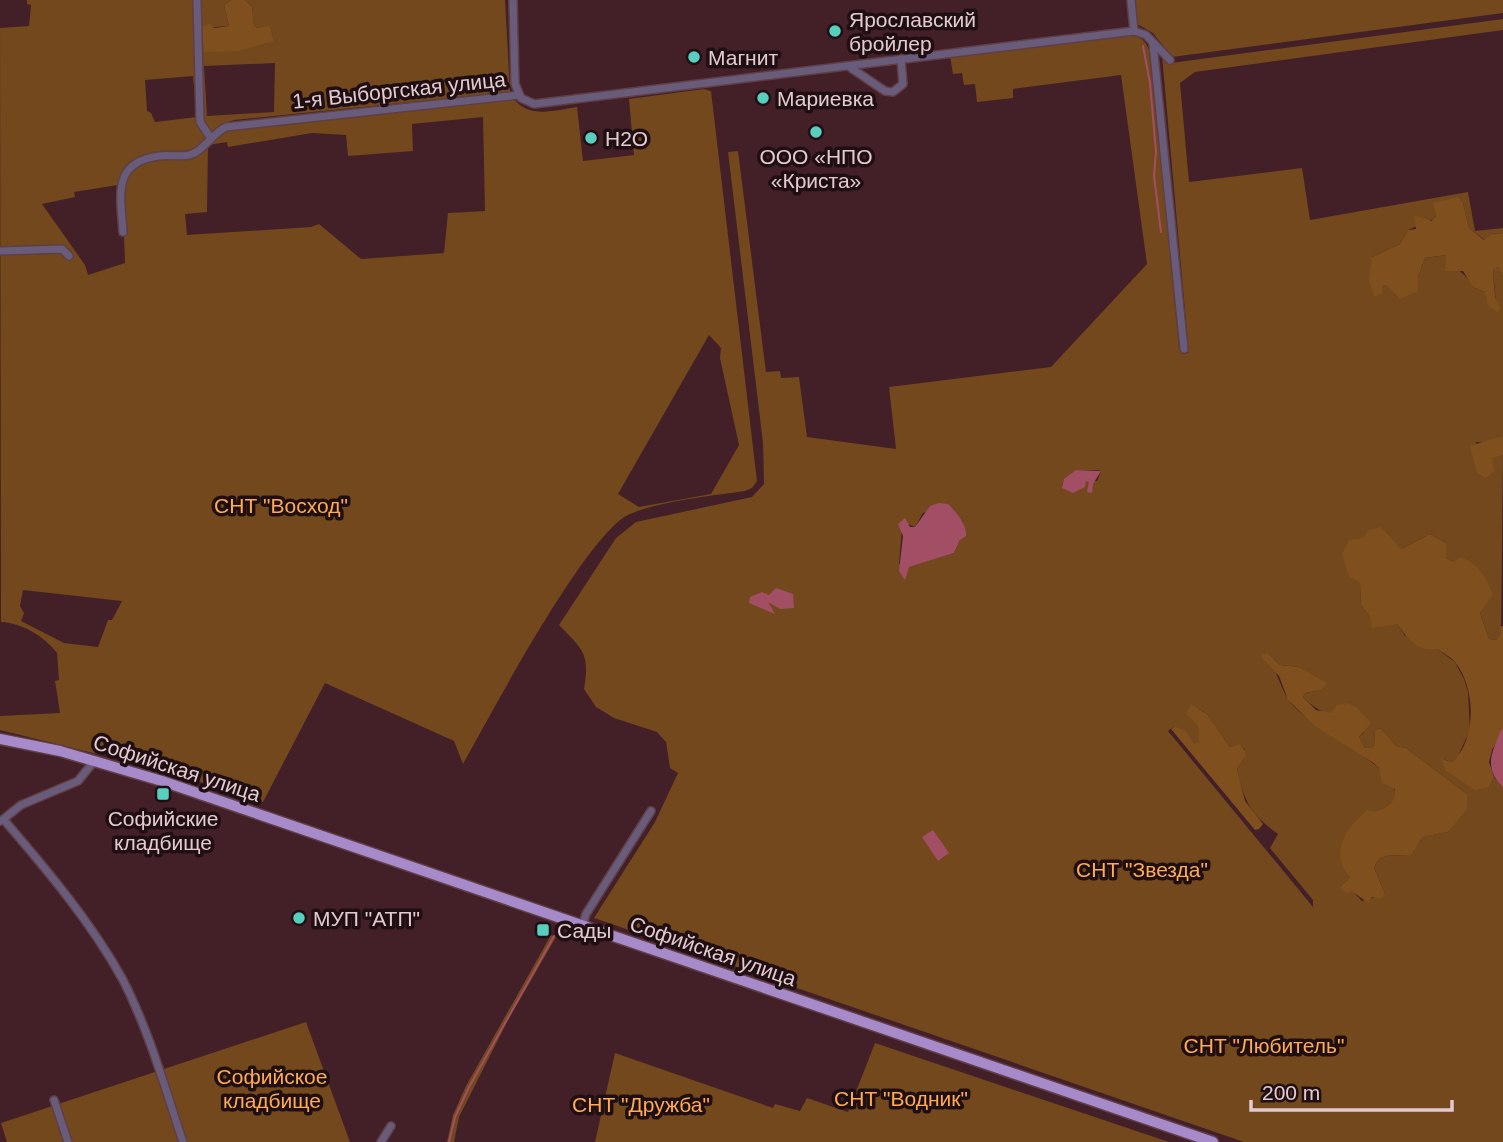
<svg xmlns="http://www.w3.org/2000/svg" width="1503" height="1142" viewBox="0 0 1503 1142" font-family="Helvetica,sans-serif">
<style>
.green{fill:#72481c;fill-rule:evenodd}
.forest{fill:#7f501d}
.water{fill:#a24f66}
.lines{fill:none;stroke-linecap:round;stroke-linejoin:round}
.stream{stroke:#a24f66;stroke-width:2}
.minor-casing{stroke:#603e46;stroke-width:10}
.major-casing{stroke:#603e46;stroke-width:13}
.minor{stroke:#695c7b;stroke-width:7}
.major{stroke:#a68ac9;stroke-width:10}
.poi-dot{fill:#58cebf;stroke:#1f0f13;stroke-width:2.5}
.labels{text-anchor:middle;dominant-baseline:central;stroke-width:7;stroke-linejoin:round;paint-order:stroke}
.poi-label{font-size:21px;fill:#e3cacf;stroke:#1f0f13;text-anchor:start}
.street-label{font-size:21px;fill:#e3cacf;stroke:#1f0f13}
.park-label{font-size:21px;fill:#ffab53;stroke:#1f0f13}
</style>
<rect width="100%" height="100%" fill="#431f28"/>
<g class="green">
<path d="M27 0H196L198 121 210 142 226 130 514 99C529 119 556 110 577 107L583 161 634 155 629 99 704 89 711 91 757 481 752 488 745 491C711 496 660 501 630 514 587 532 490 716 463 764L454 741 325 683 263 802 166 771 165 774 148 768V763L103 750 101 755 0 730V716L60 713 55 681 59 680 57 653C44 636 22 623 1 622L0 28 29 26 31 5 27 4ZM193 76 197 117 155 122 151 113 147 111 145 80ZM483 117 485 211 448 213 444 253 361 259 319 224 311 227 187 235 185 214 207 212 208 145 227 142 228 147 312 133 346 135 348 156 413 151 412 124ZM118 185 119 236H124L125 263 88 275 85 265 42 204 75 197 74 192ZM709 335 721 348 720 358 739 445 711 494 639 507 618 494ZM23 590 122 601 112 620H108L98 647 64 643 21 621 24 613 20 606Z"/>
<path d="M199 0H231L224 5 229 26 202 28 274 41 270 27 257 28 254 25 252 7 245 0H505L510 92 234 120 222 124 211 133 203 121ZM275 63 274 112 207 116 204 66Z"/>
<polygon points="1134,0 1503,0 1503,13 1172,57 1153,33 1137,24"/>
<path d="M1503 19V30L1195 72 1180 83 1189 182 1302 168 1310 220 1468 192 1475 231 1503 228V233L1492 234 1485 240 1469 228 1463 203 1435 211 1436 218 1408 230 1400 244 1372 257 1382 286 1418 277 1425 258 1446 255C1450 268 1467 272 1473 287L1485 292 1496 305 1493 269 1498 267 1503 277V436L1486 443 1475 442 1492 457 1503 455 1501 633 1496 640 1489 639 1480 613 1484 604 1454 562 1446 558V543L1430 534 1401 549 1360 582 1361 605 1370 617 1397 624 1405 636 1437 649 1455 662 1464 679 1468 692 1470 730 1458 756 1452 762 1443 759 1489 787 1494 777 1503 787V1142H1244L594 918 655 822 678 773 670 768 666 742 657 732 614 718 596 707 584 689C590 653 583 650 559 625L616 538 636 522 752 497 764 484 763 443 728 152 738 151 766 372 780 371 781 378 799 377 807 437 896 449 889 387 1051 367 1147 264 1121 75 1013 89V98L977 102 975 84 964 85 962 73 953 74 950 56 1123 35C1141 35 1147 40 1151 57L1179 348 1183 354 1188 353V344L1162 56 1171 63ZM1076 470H1099L1101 471 1097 481H1086L1083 488 1062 485ZM953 509 963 522 960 540 954 553 908 567 899 564 902 528 907 524 915 527 923 513ZM1268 653 1280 665 1299 667 1326 683 1322 690 1305 693 1303 697C1319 714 1343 720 1364 732L1359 737 1365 748 1374 747 1375 730 1381 728 1396 746 1406 748 1467 794 1448 832 1421 837 1411 856C1395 856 1380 851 1374 868L1385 894 1362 901 1352 890 1340 887 1350 877 1375 813C1383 809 1398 803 1395 791 1389 762 1312 729 1290 702 1282 692 1274 666 1268 653ZM1199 709 1208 715 1230 747 1240 745 1245 750V757L1237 769C1244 801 1250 814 1278 834L1270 848 1313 900V907L1168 731 1174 726 1195 745 1199 742Z"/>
<polygon points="551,935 556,937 508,1020 459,1117 454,1142 447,1142 453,1115 466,1086"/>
<polygon points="306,1022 350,1142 7,1142 1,1123"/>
<polygon points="875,1043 1169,1142 595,1142 615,1053 773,1108 775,1104 800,1111 807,1098 848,1112"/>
</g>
<g class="forest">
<polygon points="231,0 245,0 252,7 254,25 257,28 270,26 274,41 238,51 204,52 201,28 210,23 214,28 229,26 224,5"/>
<polygon points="1458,197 1463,203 1469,228 1484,240 1492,234 1503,233 1503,277 1498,267 1493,270 1495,297 1500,308 1498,313 1488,306 1485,292 1473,287 1463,271 1445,271 1446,255 1425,258 1418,277 1418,291 1400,299 1387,285 1382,286 1382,293 1375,297 1369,281 1372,257 1400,244 1408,230 1416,229 1414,215 1431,221 1436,217 1433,203"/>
<polygon points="1503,436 1503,455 1492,458 1494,471 1486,478 1477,473 1470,446"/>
<path d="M1381 527 1401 549 1430 534 1446 543V558L1454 562 1460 557C1480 564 1484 576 1493 594L1480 613 1489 639 1496 640 1501 633 1499 627 1503 626V730L1492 750 1489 762 1494 777 1489 787 1475 790 1445 770 1442 759 1452 762C1477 740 1476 688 1455 662 1451 657 1443 653 1437 649 1417 652 1408 639 1397 624L1372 628 1370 617 1361 605 1360 582 1349 577 1342 554 1349 540 1363 538 1369 530Z"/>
<path d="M1268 653 1280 665 1299 667 1327 683 1322 690 1305 693 1303 697 1316 710 1331 713 1337 705 1346 703 1356 707 1371 723 1359 737 1365 748 1374 747 1375 730 1381 728 1396 746 1406 748 1467 794V809L1448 832 1422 837 1411 856C1395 856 1380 851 1374 868L1385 894 1381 899 1372 897 1368 903 1352 891 1346 893 1340 887 1350 877C1328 851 1347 828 1367 810L1375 812C1386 808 1396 803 1395 789L1382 783 1379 768 1372 762 1315 726 1288 700 1279 676 1262 658V654Z"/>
<polygon points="1191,704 1208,715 1230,747 1240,744 1245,751 1245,757 1237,769 1245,801 1263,824 1259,829 1255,830 1171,729 1174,726 1186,731 1194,744 1199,742 1198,726 1186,713"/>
</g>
<g class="water">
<polygon points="1076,470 1101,471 1093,484 1092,493 1087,492 1089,482 1086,481 1085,487 1073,493 1062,488 1064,479"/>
<path d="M939 503 948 504C956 512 967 524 966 536L960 540 954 553 909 567 905 580 899 571 903 536 898 524 905 518 910 527H915L930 506Z"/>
<polygon points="776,588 793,594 794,608 780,609 768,602 775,614 749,603 750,597 762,592 769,595"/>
<path d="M1501 730H1503V787C1483 768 1492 752 1501 730Z"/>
<polygon points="933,830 949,853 938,861 922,837"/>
</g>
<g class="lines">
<g class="stream">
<polyline points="1143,46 1150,83 1156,152 1154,176 1161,232"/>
<polyline points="449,1142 455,1117 469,1087 554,936"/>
</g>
<defs>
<g id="minor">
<polyline points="197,0 200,122 210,137"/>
<polyline points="513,0 515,84 521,98 534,104 1134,31 1146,35 1170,60"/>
<polyline points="1131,0 1134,31"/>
<polyline points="1153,44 1184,349"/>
<polyline points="851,68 885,91 893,92 903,84 901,59"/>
<path d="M123 232C121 197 111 162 159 156 169 154 182 158 192 154 204 150 213 133 226 127L519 95"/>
<polyline points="0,251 62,249 69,256"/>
<path d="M4 820C47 870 91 922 123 980 149 1031 165 1088 183 1142"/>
<polyline points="1,821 21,805 78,781 95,760"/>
<polyline points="582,927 586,914 651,811"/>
<polyline points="54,1100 68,1142"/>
<polyline points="381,1142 391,1126"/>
</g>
<polyline id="major" points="0,739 60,751 162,781 1213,1142"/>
</defs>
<use href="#minor" class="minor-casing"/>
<use href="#major" class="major-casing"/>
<use href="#minor" class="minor"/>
<use href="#major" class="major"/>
</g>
<g class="poi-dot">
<circle cx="835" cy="31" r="7"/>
<circle cx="694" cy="57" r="7"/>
<circle cx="763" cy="98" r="7"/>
<circle cx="816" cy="132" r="7"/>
<circle cx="591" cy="138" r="7"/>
<rect x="156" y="787" width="14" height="14" rx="3.5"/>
<circle cx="299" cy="918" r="7"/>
<rect x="536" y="923" width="14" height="14" rx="3.5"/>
</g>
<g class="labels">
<g class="poi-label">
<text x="849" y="19">Ярославский<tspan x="849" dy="24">бройлер</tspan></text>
<text x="708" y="57">Магнит</text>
<text x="777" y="98">Мариевка</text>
<text x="605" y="138">H2O</text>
<text x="816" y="156" text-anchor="middle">ООО «НПО<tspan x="816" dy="24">«Криста»</tspan></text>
<text x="163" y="818" text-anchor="middle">Софийские<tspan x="163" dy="24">кладбище</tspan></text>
<text x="313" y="918">МУП "АТП"</text>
<text x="557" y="930">Сады</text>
</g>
<g class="street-label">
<text transform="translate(399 90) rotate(-6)">1-я Выборгская улица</text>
<text transform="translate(177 768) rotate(18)">Софийская улица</text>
<text transform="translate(713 951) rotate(19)">Софийская улица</text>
</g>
<g class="park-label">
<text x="281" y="505">СНТ "Восход"</text>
<text x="1142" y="869">СНТ "Звезда"</text>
<text x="1264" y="1045">СНТ "Любитель"</text>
<text x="272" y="1076">Софийское<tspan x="272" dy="24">кладбище</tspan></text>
<text x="901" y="1098">СНТ "Водник"</text>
<text x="641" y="1104">СНТ "Дружба"</text>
</g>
</g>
<path d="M1251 1100v10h201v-10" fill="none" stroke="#e3cacf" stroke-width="3.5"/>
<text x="1262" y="1100" font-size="21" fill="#e3cacf" stroke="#1f0f13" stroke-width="5" paint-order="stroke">200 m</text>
</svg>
